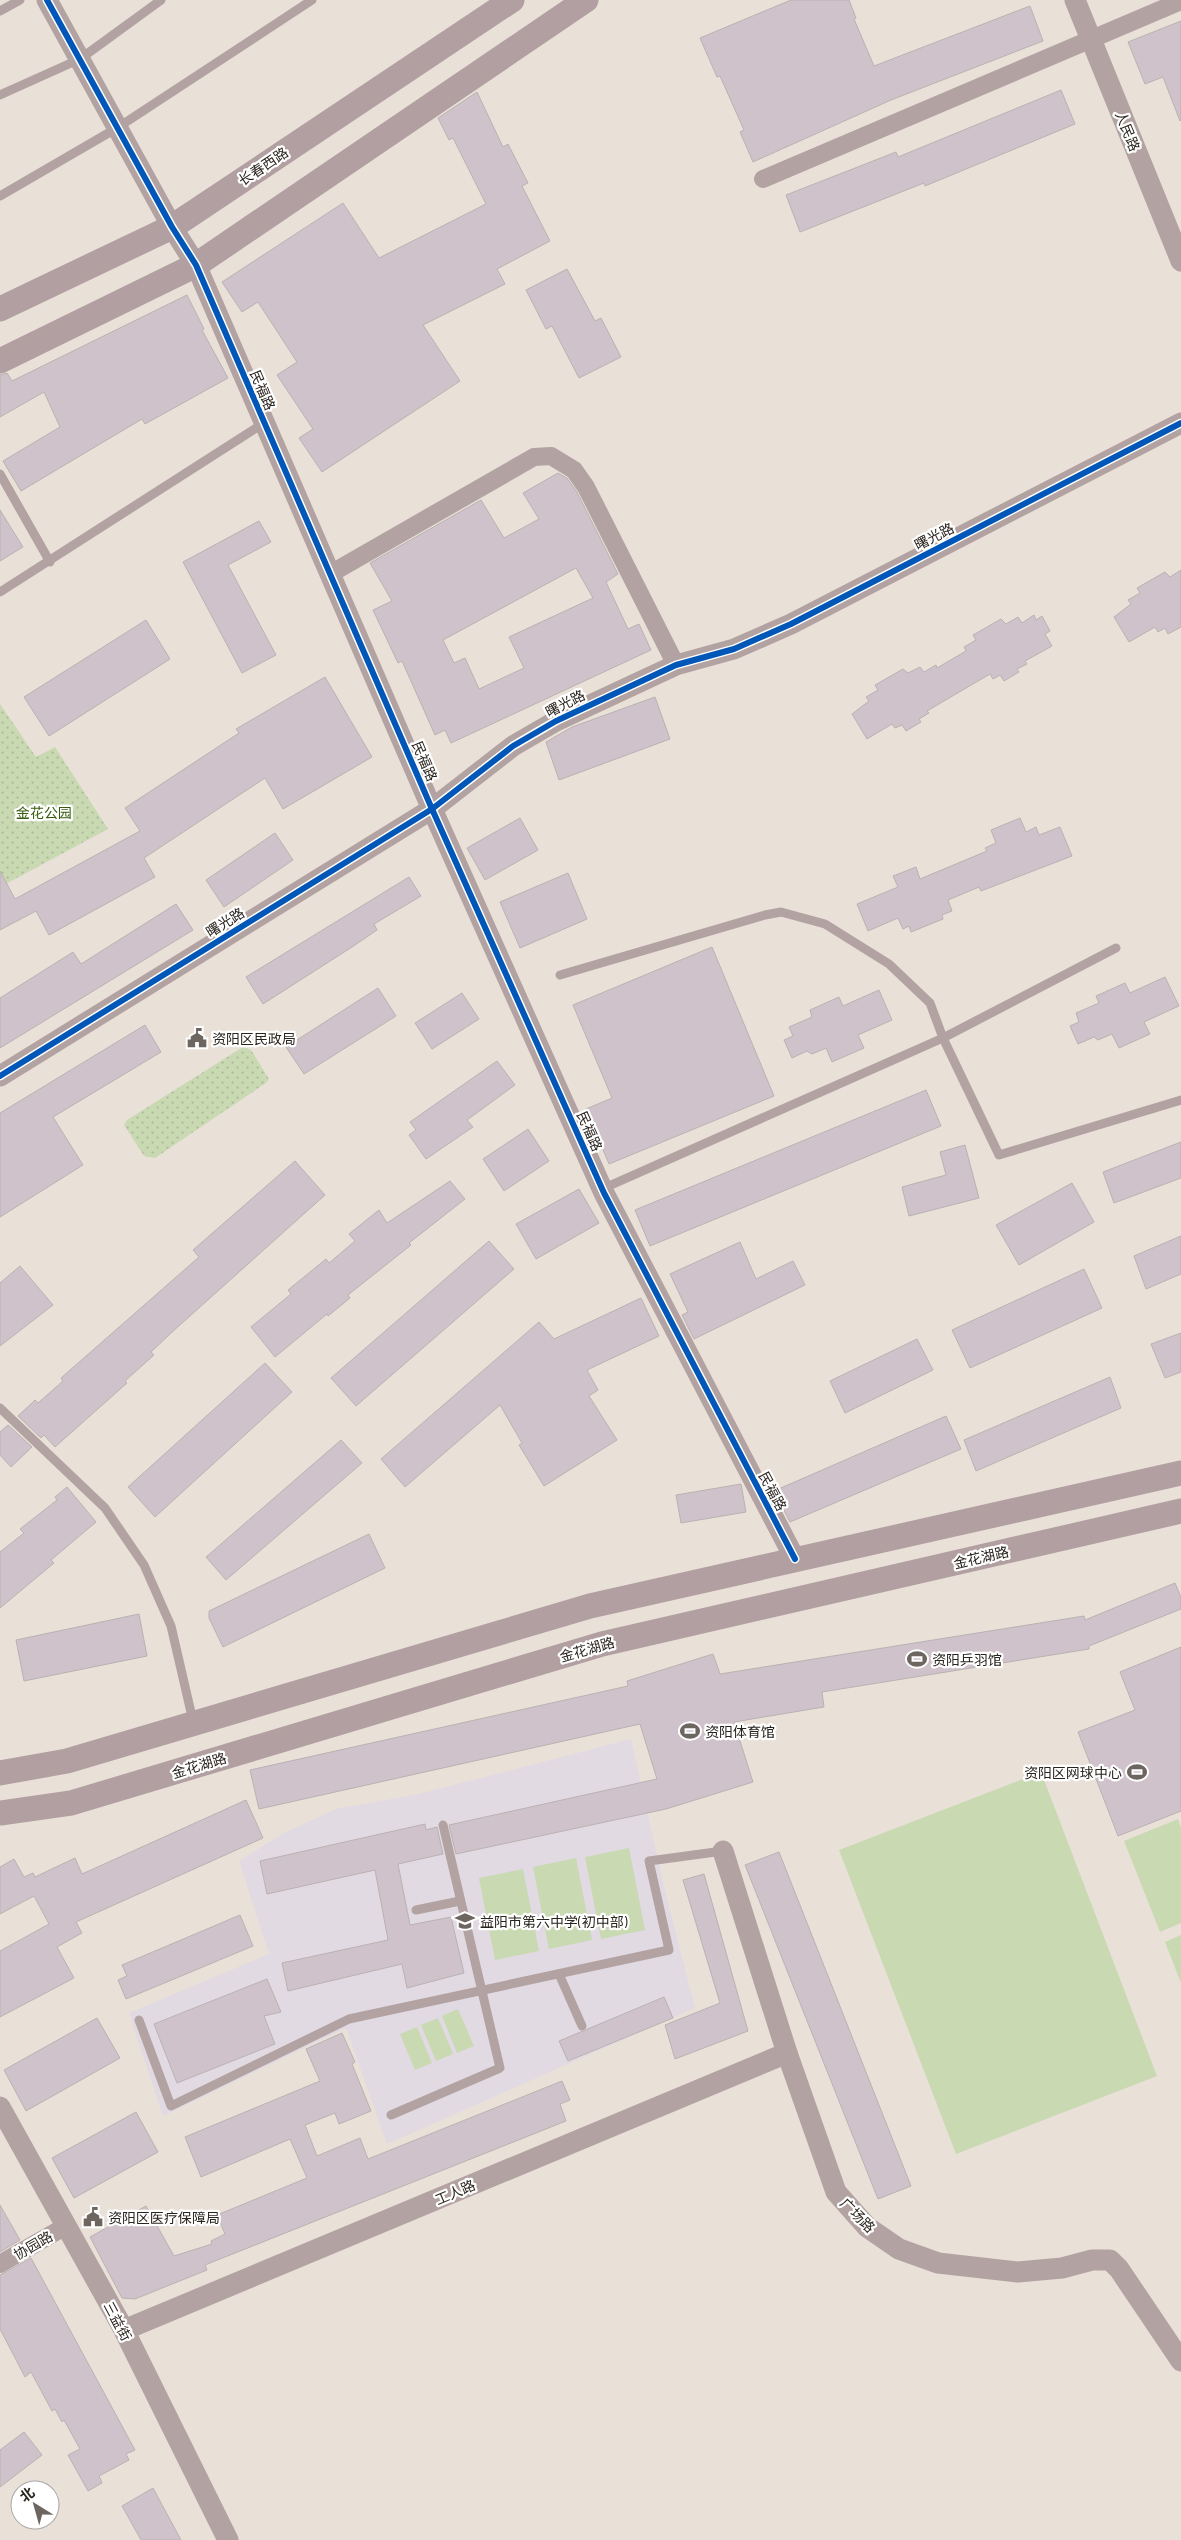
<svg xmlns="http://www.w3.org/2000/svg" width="1181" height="2540" viewBox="0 0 1181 2540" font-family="Barlow,'Noto Sans SC',sans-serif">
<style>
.education{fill:#e1dae2}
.grass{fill:url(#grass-dots)}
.pitch{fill:#c9d9b2}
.building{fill:#d0c2cb;stroke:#b9b2b1;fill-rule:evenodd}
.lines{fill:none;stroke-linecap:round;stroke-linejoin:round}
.service{stroke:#b3a2a2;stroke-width:9}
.minor{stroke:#b3a2a2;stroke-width:18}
.tertiary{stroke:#b3a2a2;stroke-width:21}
.secondary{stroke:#b29fa1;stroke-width:25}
.cycleway-casing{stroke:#fff;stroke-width:9}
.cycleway{stroke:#0057b8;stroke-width:6}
.labels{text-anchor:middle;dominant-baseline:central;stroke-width:4.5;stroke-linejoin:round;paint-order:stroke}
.street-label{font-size:14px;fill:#2a241f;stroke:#fff}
.park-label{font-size:14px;fill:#385c0e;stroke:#fff}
.poi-label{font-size:14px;fill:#2a241f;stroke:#fff;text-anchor:start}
</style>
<defs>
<pattern id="grass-dots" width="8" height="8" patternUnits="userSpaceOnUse" patternTransform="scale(1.25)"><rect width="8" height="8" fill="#c9d9b2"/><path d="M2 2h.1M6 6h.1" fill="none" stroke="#adba99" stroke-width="1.8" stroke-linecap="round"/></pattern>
</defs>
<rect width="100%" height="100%" fill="#e9e0d8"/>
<polygon class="education" points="631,1739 664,1887 695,2008 387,2144 346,2028 163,2116 129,2013 269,1954 239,1861 284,1833 336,1809 419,1794"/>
<g class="grass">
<polygon points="0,704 36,757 55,747 108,829 0,887"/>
<polygon points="243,1047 251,1050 269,1079 266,1083 155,1158 144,1156 124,1125 127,1120"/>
</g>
<g class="pitch">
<polygon points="1041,1772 1157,2076 956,2154 839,1850"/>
<polygon points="1178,1819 1181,1828 1181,1923 1160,1932 1124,1841"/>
<polygon points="629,1848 645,1930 601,1939 585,1857"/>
<polygon points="576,1858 592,1940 549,1949 533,1867"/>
<polygon points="523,1869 539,1951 495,1960 479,1878"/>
<polygon points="1181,1935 1181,1983 1165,1942"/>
<polygon points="458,2009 474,2046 457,2053 442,2016"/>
<polygon points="438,2018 453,2054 436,2061 421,2025"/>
<polygon points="417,2027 432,2063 415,2070 400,2034"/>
</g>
<g class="building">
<polygon points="791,0 849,0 856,18 854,19 874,66 1030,6 1043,41 891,100 753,162 740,132 744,130 720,76 717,77 700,38"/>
<polygon points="1181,21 1181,120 1180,121 1163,77 1145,84 1128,42"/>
<polygon points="1061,90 1075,124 925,186 924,183 800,232 786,195 896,152 898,157"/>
<polygon points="477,92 503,147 508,144 528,183 522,186 550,241 497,269 505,284 423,325 460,381 322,472 299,438 313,429 277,375 297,362 258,302 242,312 222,282 343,203 379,258 486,204 453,138 449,140 438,118"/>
<polygon points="567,269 595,321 601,318 621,357 579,378 552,326 546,329 526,290"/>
<polygon points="187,295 204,329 202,330 228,378 145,424 142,419 21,491 3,461 60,427 44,392 0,417 0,375 7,373 12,381"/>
<path d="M558 473 567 478 577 492 618 574 606 582 628 629 639 624 651 650 451 743 445 730 435 735 402 661 398 663 373 610 392 601 370 563 481 500 504 538 539 519 523 493ZM576 568 593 598 509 637 524 668 479 689 465 658 454 663 443 640Z"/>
<polygon points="0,510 23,547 0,561"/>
<polygon points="259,521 271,542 228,565 276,655 242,673 183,562"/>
<polygon points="1181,570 1181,627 1168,634 1165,628 1158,632 1155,627 1129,642 1114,617 1131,604 1128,600 1140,593 1137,588 1165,572 1170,577"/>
<polygon points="1034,615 1036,620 1042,616 1050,631 1045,634 1052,646 1025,661 1027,664 1017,669 1019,672 1004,681 1000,675 993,679 990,674 927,711 929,713 919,719 921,722 906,731 902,725 895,728 892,724 867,739 852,714 869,701 866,697 878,690 875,685 903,669 908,673 920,667 924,672 936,665 937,668 966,651 964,647 976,640 973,635 1001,619 1006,624 1018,617 1022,623"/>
<polygon points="146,620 170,659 49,736 24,697"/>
<polygon points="325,677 372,757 283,809 265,778 144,858 155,877 49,935 36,911 0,930 0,871 15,899 140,831 125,808 239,733 236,729"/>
<polygon points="655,697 670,739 559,780 546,742 572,727"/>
<polygon points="520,818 538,850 485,880 467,848"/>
<polygon points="1020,818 1026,832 1036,827 1039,835 1060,827 1072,856 981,891 979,887 948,900 952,911 942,915 943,919 911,932 909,926 903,929 898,918 868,931 857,904 898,887 893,876 916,867 920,879 987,851 985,848 996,843 991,830"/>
<polygon points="275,833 293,860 224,907 206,880"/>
<polygon points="568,873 587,919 520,948 500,902"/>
<polygon points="409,877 421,896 374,924 377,930 352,947 263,1004 246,977"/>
<polygon points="176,904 193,930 0,1048 0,998 73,952 81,964"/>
<polygon points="712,947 774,1096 609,1164 586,1109 612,1098 573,1005"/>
<polygon points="1165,977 1179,1006 1144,1022 1150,1034 1119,1048 1112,1034 1098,1040 1094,1037 1078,1044 1070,1026 1079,1022 1076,1013 1099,1003 1096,996 1125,983 1130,993"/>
<polygon points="378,988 396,1016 304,1074 286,1047"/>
<polygon points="879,990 892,1020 858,1035 864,1048 832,1062 826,1048 812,1054 807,1051 792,1058 784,1040 793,1036 789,1027 812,1017 810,1010 839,997 843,1006"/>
<polygon points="462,993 479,1019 432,1049 415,1023"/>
<polygon points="145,1025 161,1052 53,1117 83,1165 0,1217 0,1113"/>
<polygon points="497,1061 515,1085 467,1120 473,1127 426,1159 409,1135 416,1130 410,1122"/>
<polygon points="926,1090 941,1126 650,1246 635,1210"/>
<polygon points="528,1129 549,1161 504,1191 483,1159"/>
<polygon points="1181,1142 1181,1178 1114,1203 1103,1172"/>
<polygon points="965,1145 979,1198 909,1216 902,1187 946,1175 940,1152"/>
<polygon points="295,1161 325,1195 171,1333 151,1352 154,1355 125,1381 127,1383 55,1447 44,1435 41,1438 18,1416 35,1400 38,1403 63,1381 61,1378 199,1257 193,1250"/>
<polygon points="450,1181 465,1199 409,1243 411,1245 348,1295 350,1298 328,1316 327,1314 275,1357 251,1327 291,1294 288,1290 326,1259 329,1263 355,1241 349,1234 379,1210 387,1223"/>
<polygon points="1072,1183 1094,1222 1019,1265 996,1225"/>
<polygon points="579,1189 599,1223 536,1259 516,1224"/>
<polygon points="1181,1236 1181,1274 1146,1289 1134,1256"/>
<polygon points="489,1241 514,1269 356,1406 331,1378"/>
<polygon points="740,1242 756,1279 793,1261 805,1285 694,1339 682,1315 688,1312 670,1274"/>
<polygon points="20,1266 53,1305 0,1346 0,1283"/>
<polygon points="1084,1269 1102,1308 970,1368 952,1330"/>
<polygon points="641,1298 659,1336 587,1370 598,1390 589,1396 617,1440 544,1486 519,1445 522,1443 500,1405 405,1487 381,1459 539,1322 554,1339"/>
<polygon points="1181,1333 1181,1372 1165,1378 1151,1344"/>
<polygon points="917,1339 933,1370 845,1413 830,1381"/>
<polygon points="265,1363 292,1392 155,1517 128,1487"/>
<polygon points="1110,1377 1121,1408 976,1471 964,1440"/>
<polygon points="946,1416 961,1449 790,1522 774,1491"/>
<polygon points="8,1425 32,1447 11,1467 0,1455 0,1432"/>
<polygon points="341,1440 362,1463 226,1580 206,1557"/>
<polygon points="741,1484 746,1512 681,1523 676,1495"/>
<polygon points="67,1487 96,1522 51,1560 54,1563 0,1608 0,1552 24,1533 20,1529 57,1500 55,1497"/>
<polygon points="369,1534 385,1568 223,1647 209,1618 209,1611"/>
<polygon points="1175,1583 1181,1597 1181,1609 1089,1646 1089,1649 822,1692 824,1707 734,1722 753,1782 666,1809 456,1854 449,1825 657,1779 640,1724 259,1809 250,1770 628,1686 627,1681 713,1654 720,1674 1084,1616 1085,1620"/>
<polygon points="139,1614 147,1656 24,1681 16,1640"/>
<polygon points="1181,1647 1181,1811 1118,1836 1078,1732 1135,1710 1120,1672"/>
<polygon points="246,1800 263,1838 76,1922 82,1933 57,1947 74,1978 0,2017 0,1951 49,1924 34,1896 0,1914 0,1867 14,1859 24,1877 33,1873 35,1877 75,1858 82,1874"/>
<polygon points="425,1824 426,1830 437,1827 443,1854 398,1864 410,1925 451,1917 464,1973 407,1988 402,1964 288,1991 282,1963 388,1940 375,1870 267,1894 260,1861"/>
<polygon points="779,1852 911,2186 878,2199 745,1865"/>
<polygon points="704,1874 748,2031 675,2059 665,2025 720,2003 683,1880"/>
<polygon points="240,1915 253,1946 126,1999 118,1980 127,1976 122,1965"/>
<polygon points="267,1979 281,2012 264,2016 275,2044 177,2083 154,2024"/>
<polygon points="664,1997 673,2018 568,2061 559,2041"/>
<polygon points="97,2018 120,2058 26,2111 4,2070"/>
<polygon points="342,2033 355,2062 352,2064 371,2111 339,2124 335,2113 305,2125 317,2156 360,2138 368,2159 562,2081 570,2100 560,2104 566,2121 205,2265 207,2270 135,2299 122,2298 90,2237 146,2206 174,2256 212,2244 211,2241 225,2234 217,2215 307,2178 290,2139 201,2177 185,2137 320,2081 306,2049"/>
<polygon points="136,2112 158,2152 74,2198 52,2158"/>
<polygon points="0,2205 20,2240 0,2252"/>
<polygon points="31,2258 135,2450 126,2454 129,2460 99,2476 102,2483 88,2491 68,2455 80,2449 64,2420 62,2422 55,2409 52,2411 31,2372 25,2377 0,2329 0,2275"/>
<polygon points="24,2432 42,2455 0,2487 0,2450"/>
<polygon points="153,2488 181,2540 141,2540 122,2506"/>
</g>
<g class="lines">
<g class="service">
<polyline points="0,11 20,0"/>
<polyline points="0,95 80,59 161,0"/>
<polyline points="0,196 117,128 312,0"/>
<polyline points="0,474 50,562"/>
<polyline points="0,592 264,423"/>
<polyline points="560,975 765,915 781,912 825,924 889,964 930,1003 943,1038 999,1155 1181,1100"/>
<polyline points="602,1189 943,1038 1116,948"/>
<polyline points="0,1408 105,1508 144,1565 171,1626 193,1721"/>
<polyline points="416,1910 460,1901"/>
<polyline points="559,1974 582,2026"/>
<polyline points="139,2020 171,2106 349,2019 669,1950 649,1861 723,1851"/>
<polyline points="391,2115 500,2068 443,1825"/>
</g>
<g class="minor">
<polyline points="763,179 1181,1"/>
<polyline points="330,574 534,457 551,456 574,470 586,487 676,665"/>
<polyline points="0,2264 66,2226"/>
</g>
<g class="tertiary">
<polyline points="47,0 172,227 196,265 432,809 604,1193 795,1559"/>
<polyline points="1075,0 1181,261"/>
<polyline points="0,1076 432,809 513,746 556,721 676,665 734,649 791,624 1181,423"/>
<polyline points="723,1851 787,2053 836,2192 867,2227 899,2249 938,2263 1018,2272 1062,2268 1092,2260 1110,2260 1119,2269 1181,2361"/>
<polyline points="0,2107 124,2330 228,2540"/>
<polyline points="124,2330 787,2053"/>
</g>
<g class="secondary">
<polyline points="0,309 172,227 512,0"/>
<polyline points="0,361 196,265 586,0"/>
<polyline points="0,1773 67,1761 590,1606 1181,1473"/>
<polyline points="0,1813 71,1803 602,1644 1181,1511"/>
</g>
<defs>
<g id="cycleway">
<polyline points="47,0 172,227 196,265 432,809 604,1193 795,1559"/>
<polyline points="0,1076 432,809 513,746 556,721 676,665 734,649 791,624 1181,423"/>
</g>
</defs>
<use href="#cycleway" class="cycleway-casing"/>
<use href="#cycleway" class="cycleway"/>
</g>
<defs>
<symbol id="civic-bare" viewBox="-9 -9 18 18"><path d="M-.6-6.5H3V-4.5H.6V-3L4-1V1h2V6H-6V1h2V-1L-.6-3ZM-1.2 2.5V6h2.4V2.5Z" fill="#6d6660" stroke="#fff" stroke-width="2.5" paint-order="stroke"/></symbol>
<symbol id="stadium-bare" viewBox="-9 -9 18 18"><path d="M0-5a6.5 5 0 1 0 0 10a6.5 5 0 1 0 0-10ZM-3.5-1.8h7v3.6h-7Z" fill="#6d6660" stroke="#fff" stroke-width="2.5" paint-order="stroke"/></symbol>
<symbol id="school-bare" viewBox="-9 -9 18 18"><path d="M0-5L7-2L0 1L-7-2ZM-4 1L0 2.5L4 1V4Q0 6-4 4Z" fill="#6d6660" stroke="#fff" stroke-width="2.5" paint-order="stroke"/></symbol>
</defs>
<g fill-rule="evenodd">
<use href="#civic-bare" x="183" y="1024" width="28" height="28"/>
<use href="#stadium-bare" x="903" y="1645" width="28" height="28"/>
<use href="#stadium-bare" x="676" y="1717" width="28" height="28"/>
<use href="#stadium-bare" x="1123" y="1758" width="28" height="28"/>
<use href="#school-bare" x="451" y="1907" width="28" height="28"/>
<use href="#civic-bare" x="79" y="2203" width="28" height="28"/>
</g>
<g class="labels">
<g class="street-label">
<text transform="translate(1128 131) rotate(68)">人民路</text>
<text transform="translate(263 166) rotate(-34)">长春西路</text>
<text transform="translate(263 390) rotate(67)">民福路</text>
<text transform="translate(934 536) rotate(-27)">曙光路</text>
<text transform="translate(565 703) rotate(-27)">曙光路</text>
<text transform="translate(425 761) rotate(67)">民福路</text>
<text transform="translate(225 922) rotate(-32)">曙光路</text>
<text transform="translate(590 1131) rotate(66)">民福路</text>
<text transform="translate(773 1491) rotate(62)">民福路</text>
<text transform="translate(981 1557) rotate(-13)">金花湖路</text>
<text transform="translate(587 1649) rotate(-16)">金花湖路</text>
<text transform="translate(199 1765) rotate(-17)">金花湖路</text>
<text transform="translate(455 2192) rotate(-23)">工人路</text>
<text transform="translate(858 2215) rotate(45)">广场路</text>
<text transform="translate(33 2245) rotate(-30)">协园路</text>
<text transform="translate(118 2321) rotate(62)">三益街</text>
</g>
<g class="park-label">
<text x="44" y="812">金花公园</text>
</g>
<g class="poi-label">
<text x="212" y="1038">资阳区民政局</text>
<text x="932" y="1659">资阳乒羽馆</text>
<text x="705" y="1731">资阳体育馆</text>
<text x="1122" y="1772" text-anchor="end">资阳区网球中心</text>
<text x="480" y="1921">益阳市第六中学(初中部)</text>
<text x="108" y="2217">资阳区医疗保障局</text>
</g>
</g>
<g transform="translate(35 2505) rotate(323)"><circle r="24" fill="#ffffff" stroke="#aaa7a5"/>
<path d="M0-4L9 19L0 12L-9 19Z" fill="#6d6660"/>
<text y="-8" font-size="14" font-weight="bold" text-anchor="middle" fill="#2a241f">北</text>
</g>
</svg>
